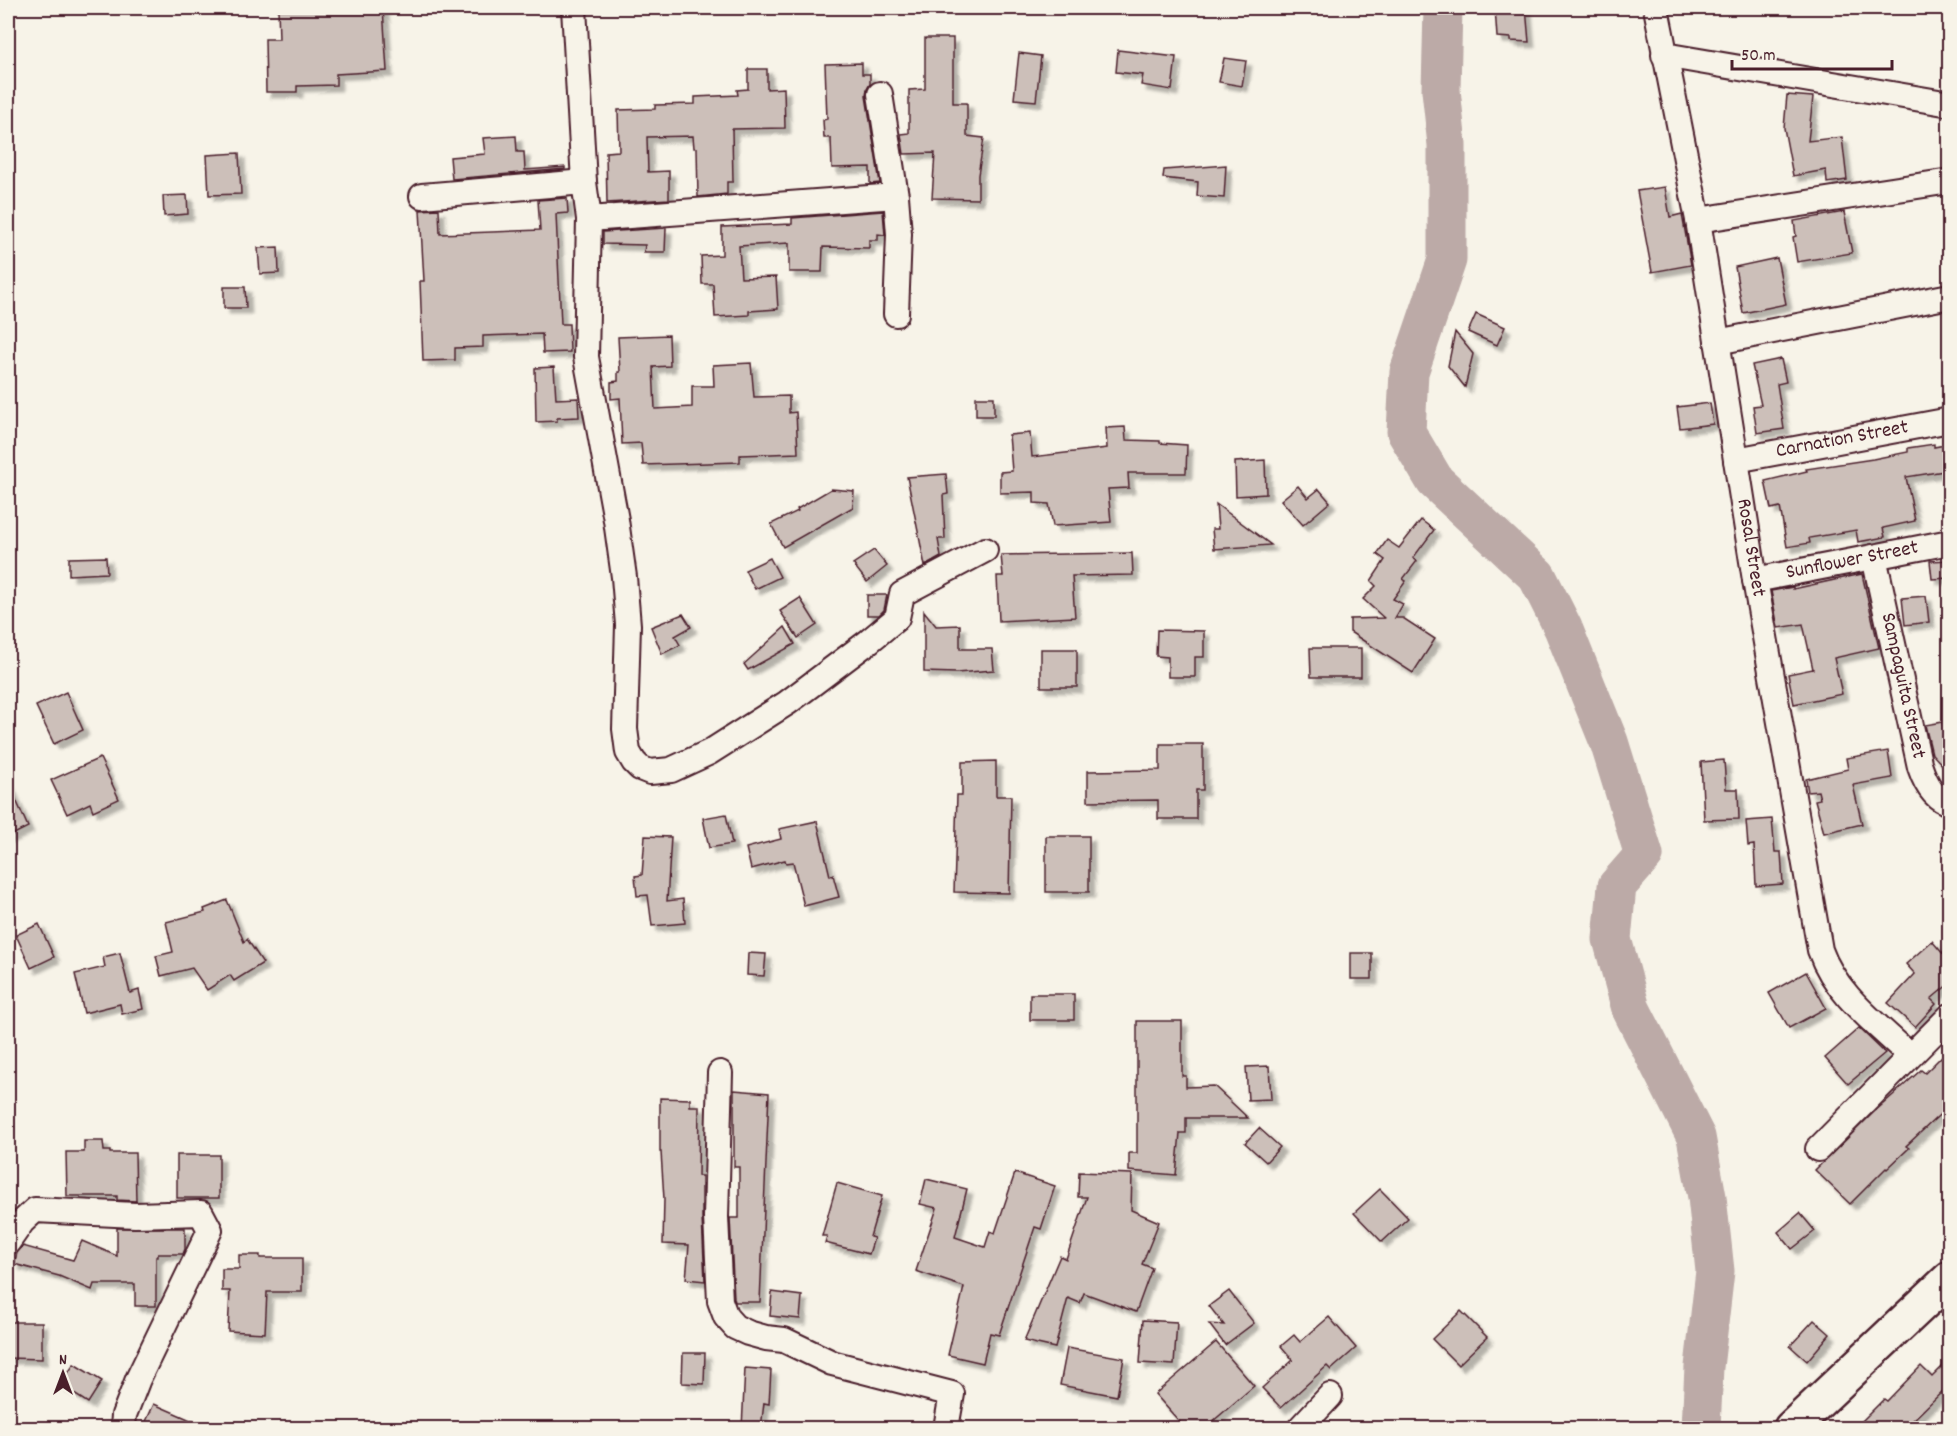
<svg xmlns="http://www.w3.org/2000/svg" width="1957" height="1436" viewBox="0 0 1957 1436" font-family="Dekko,sans-serif">
<style>
.lines{fill:none;stroke-linecap:round;stroke-linejoin:round}
.river{stroke:#bcaaa7;stroke-width:39}
.building{fill:#ccbfb9;stroke:#4a1f2b;stroke-width:1.5;filter:url(#shadow)}
.minor-casing{stroke:#4a1f2b;stroke-width:28}
.highway-casing{stroke:#4a1f2b;stroke-width:38}
.minor{stroke:#f7f3e8;stroke-width:24}
.highway{stroke:#f7f3e8;stroke-width:33}
.labels{text-anchor:middle;dominant-baseline:central;stroke-width:6;stroke-linejoin:round;paint-order:stroke}
.street-label{font-size:21px;fill:#4a1f2b;stroke:#f7f3e8}
</style>
<defs>
<filter id="shadow"><feDropShadow dx="5.5" dy="5.5" stdDeviation="1.5" flood-color="#0004"/></filter>
</defs>
<rect width="100%" height="100%" fill="#f7f3e8"/>
<filter id="ink" filterUnits="userSpaceOnUse"><feTurbulence type="fractalNoise" baseFrequency=".0167" numOctaves="2"/><feDisplacementMap in="SourceGraphic" scale="12" xChannelSelector="R" yChannelSelector="G"/><feConvolveMatrix kernelMatrix="1 2 1 2 8 2 1 2 1" color-interpolation-filters="sRGB"/></filter>
<g filter="url(#ink)">
<g class="lines">
<polyline class="river" points="1443,8 1441,90 1447,145 1447,260 1409,372 1406,432 1435,481 1537,576 1563,628 1609,742 1644,855 1617,886 1612,939 1631,1009 1696,1137 1707,1197 1715,1271 1704,1367 1701,1428"/>
</g>
<g class="building">
<polygon points="278,8 335,8 335,11 383,8 387,71 336,74 336,85 297,86 297,92 266,92 265,39 279,39"/>
<polygon points="1495,8 1526,8 1529,42 1511,41 1511,38 1497,37"/>
<polygon points="925,38 953,38 953,103 967,103 967,136 984,138 978,175 978,199 932,198 935,153 904,154 901,134 909,133 909,90 925,89"/>
<polygon points="1118,50 1176,57 1172,90 1141,85 1143,75 1116,72"/>
<polygon points="1019,53 1041,56 1036,101 1014,99"/>
<polygon points="1224,58 1246,61 1242,86 1219,82"/>
<polygon points="862,63 862,74 870,74 870,84 867,89 866,96 880,183 870,184 870,167 832,168 831,138 824,138 823,120 827,119 825,64"/>
<polygon points="748,69 767,69 767,89 784,88 785,128 732,129 733,182 727,182 727,194 698,197 697,148 694,148 693,136 647,137 648,172 669,171 669,199 607,203 606,152 619,151 618,110 655,109 655,105 695,104 695,97 738,95 737,90 748,89"/>
<polygon points="1787,95 1813,97 1808,141 1842,137 1847,180 1827,183 1826,170 1793,176 1784,128"/>
<polygon points="516,136 517,152 524,152 525,170 565,167 565,169 452,179 450,157 485,154 483,138"/>
<polygon points="239,153 241,194 209,195 207,155"/>
<polygon points="1226,165 1224,198 1197,196 1198,182 1163,178 1164,170"/>
<polygon points="1665,187 1670,217 1682,214 1691,265 1652,272 1637,191"/>
<polygon points="187,195 188,214 164,216 163,196"/>
<polygon points="567,198 568,213 556,214 561,324 569,324 570,352 543,353 542,334 483,336 483,347 455,348 455,360 423,361 420,281 424,281 420,210 439,209 440,234 540,230 538,200"/>
<polygon points="883,211 885,235 878,234 878,240 869,240 869,248 823,247 822,272 789,272 789,243 739,246 741,278 776,277 778,309 749,311 749,315 715,317 713,284 702,284 701,256 722,255 722,227 792,224 792,218"/>
<polygon points="1844,212 1852,253 1797,262 1793,237 1796,236 1794,221"/>
<polygon points="666,228 665,252 644,252 645,245 603,244 603,232"/>
<polygon points="278,247 279,273 260,274 258,248"/>
<polygon points="1777,258 1786,304 1743,313 1735,267"/>
<polygon points="224,287 245,287 246,308 224,308"/>
<polygon points="1476,314 1505,327 1497,345 1468,332"/>
<polygon points="1455,332 1473,354 1465,387 1448,366"/>
<polygon points="669,335 670,366 653,367 655,409 692,407 692,386 714,386 713,365 751,363 754,397 789,396 789,413 796,412 798,453 740,455 740,462 643,465 641,443 622,444 620,398 611,399 611,382 618,381 618,372 620,372 618,337"/>
<polygon points="1781,359 1786,382 1777,384 1784,429 1757,433 1753,406 1761,405 1752,365"/>
<polygon points="554,367 556,399 578,398 579,417 557,418 557,421 536,422 535,368"/>
<rect x="976" y="397" width="18" height="19"/>
<polygon points="1710,403 1713,424 1680,428 1677,407"/>
<polygon points="1125,427 1126,440 1160,441 1160,443 1187,445 1186,473 1128,473 1129,488 1108,489 1111,522 1053,526 1049,504 1034,503 1034,492 1000,493 1000,472 1012,471 1009,435 1030,433 1032,457 1107,448 1106,428"/>
<polygon points="1934,444 1934,447 1950,444 1950,470 1906,477 1915,521 1883,528 1885,537 1858,542 1856,530 1809,538 1810,543 1787,547 1780,507 1771,509 1765,481 1807,471 1806,469 1873,459 1908,452 1908,448"/>
<polygon points="1265,460 1266,494 1236,496 1235,462"/>
<polygon points="946,474 948,494 943,495 945,539 938,539 941,557 925,566 907,477"/>
<polygon points="1298,486 1308,498 1319,489 1330,502 1303,525 1281,500"/>
<polygon points="831,489 854,491 853,507 783,547 771,524 798,511 797,509"/>
<polygon points="1216,504 1271,545 1214,549 1212,529 1218,529"/>
<polygon points="1421,520 1434,530 1413,558 1417,561 1403,579 1406,581 1393,599 1403,604 1395,618 1403,618 1435,639 1413,673 1350,632 1350,619 1384,618 1363,599 1376,586 1371,581 1385,560 1377,554 1387,540 1399,548"/>
<polygon points="874,550 887,566 867,582 853,564"/>
<polygon points="1132,553 1133,575 1072,576 1075,617 999,621 997,576 1003,576 1001,555"/>
<polygon points="106,557 107,573 69,575 69,558"/>
<polygon points="770,558 780,577 755,589 745,570"/>
<polygon points="1950,560 1950,578 1932,579 1930,561"/>
<polygon points="1862,574 1879,648 1834,658 1842,694 1794,704 1788,674 1813,669 1803,624 1778,628 1771,591 1793,587 1793,589"/>
<polygon points="867,595 887,595 884,610 879,615 867,615"/>
<polygon points="1926,596 1929,622 1905,625 1902,598"/>
<polygon points="800,598 817,625 798,638 780,611"/>
<polygon points="924,611 936,626 960,625 960,649 992,649 994,670 956,673 924,672"/>
<polygon points="683,614 691,627 675,636 680,645 662,654 651,627"/>
<polygon points="785,627 795,644 748,670 744,664"/>
<polygon points="1157,630 1204,631 1204,657 1195,657 1195,677 1168,677 1168,657 1156,656"/>
<polygon points="1310,648 1361,648 1361,677 1311,677"/>
<rect x="1041" y="649" width="36" height="38"/>
<polygon points="66,692 83,730 54,744 36,706"/>
<polygon points="1942,722 1950,766 1950,773 1932,754 1925,725"/>
<polygon points="1160,744 1203,744 1203,790 1196,790 1196,819 1158,819 1158,800 1088,801 1088,771 1160,770"/>
<polygon points="1888,751 1892,778 1853,785 1862,824 1824,833 1815,800 1820,799 1818,791 1808,792 1806,779 1848,769 1846,758"/>
<polygon points="100,758 119,799 93,811 90,803 67,814 51,780"/>
<polygon points="1724,760 1726,789 1738,789 1739,819 1704,820 1701,762"/>
<polygon points="996,761 996,796 1011,796 1009,893 954,892 957,795 962,795 962,762"/>
<polygon points="8,782 28,827 8,837"/>
<polygon points="726,814 732,844 709,848 703,818"/>
<polygon points="1772,819 1775,852 1781,852 1783,884 1756,886 1754,845 1748,846 1746,821"/>
<polygon points="817,821 830,876 833,875 839,897 804,906 793,862 786,863 785,860 751,869 746,848 781,839 779,829"/>
<polygon points="645,836 671,837 667,901 683,899 685,923 652,926 648,895 637,896 635,876 642,875"/>
<rect x="1046" y="836" width="43" height="56"/>
<polygon points="227,900 244,942 247,939 263,963 234,981 230,975 207,990 192,968 161,976 156,956 173,952 166,922 205,912 204,909"/>
<polygon points="39,924 54,957 31,968 16,935"/>
<polygon points="1932,941 1950,962 1950,983 1931,999 1936,1004 1915,1027 1888,1003 1915,974 1906,964"/>
<polygon points="120,953 130,993 139,990 143,1009 122,1014 120,1004 84,1013 75,974 105,967 103,957"/>
<polygon points="748,953 766,954 764,976 747,975"/>
<rect x="1351" y="953" width="21" height="26"/>
<polygon points="1806,972 1826,1008 1789,1028 1769,993"/>
<rect x="1030" y="994" width="44" height="26"/>
<polygon points="1137,1021 1182,1021 1182,1076 1186,1076 1186,1087 1214,1086 1248,1118 1186,1118 1186,1133 1180,1133 1176,1175 1129,1171 1129,1153 1137,1153"/>
<polygon points="1859,1028 1885,1053 1848,1084 1825,1058"/>
<polygon points="1950,1048 1950,1105 1906,1146 1909,1148 1887,1169 1886,1168 1850,1204 1815,1170 1873,1113 1921,1070 1925,1073"/>
<polygon points="1269,1066 1271,1099 1248,1100 1246,1067"/>
<polygon points="734,1090 769,1093 760,1302 735,1302 734,1298 730,1218 739,1218 739,1167 734,1167"/>
<polygon points="660,1098 690,1099 690,1106 699,1106 698,1176 702,1176 702,1218 705,1281 686,1279 689,1245 663,1244 664,1199 661,1152 660,1152"/>
<polygon points="1259,1128 1280,1147 1266,1162 1245,1143"/>
<polygon points="84,1141 103,1141 104,1151 110,1151 110,1153 135,1153 136,1201 117,1200 117,1196 67,1196 66,1152 84,1152"/>
<rect x="177" y="1155" width="42" height="43"/>
<polygon points="1079,1172 1132,1174 1131,1210 1159,1222 1142,1264 1152,1268 1136,1312 1084,1293 1080,1303 1068,1298 1055,1348 1024,1341 1060,1256 1066,1259 1087,1197 1078,1197"/>
<polygon points="1015,1173 1055,1186 1041,1229 1035,1227 999,1335 990,1333 983,1363 948,1355 964,1287 916,1271 937,1208 920,1204 926,1179 967,1189 955,1237 985,1247 990,1231 995,1233"/>
<polygon points="837,1183 882,1196 870,1237 874,1238 869,1254 825,1243 827,1236 822,1236"/>
<polygon points="1380,1189 1408,1218 1382,1242 1354,1213"/>
<polygon points="1800,1213 1815,1231 1792,1249 1778,1232"/>
<polygon points="117,1228 185,1228 185,1249 183,1254 158,1254 158,1257 156,1257 156,1306 135,1306 135,1284 94,1284 92,1290 59,1276 14,1264 17,1253 23,1246 73,1260 82,1241 117,1256"/>
<polygon points="239,1255 260,1255 260,1258 302,1258 302,1292 267,1292 265,1333 228,1331 230,1291 222,1291 222,1269 239,1269"/>
<polygon points="1229,1291 1254,1323 1225,1345 1209,1324 1224,1325 1209,1306"/>
<polygon points="772,1292 802,1296 800,1319 770,1316"/>
<polygon points="1461,1311 1487,1337 1458,1365 1432,1339"/>
<polygon points="1329,1317 1356,1348 1331,1370 1327,1366 1281,1408 1262,1388 1293,1360 1281,1346 1294,1335 1300,1342"/>
<polygon points="1143,1320 1177,1322 1174,1365 1140,1363"/>
<polygon points="1814,1320 1830,1334 1807,1361 1790,1346"/>
<polygon points="8,1322 42,1322 42,1359 8,1358"/>
<polygon points="1216,1342 1254,1386 1205,1428 1185,1428 1155,1394"/>
<polygon points="1067,1348 1124,1358 1117,1396 1060,1385"/>
<polygon points="683,1353 705,1353 704,1384 682,1383"/>
<polygon points="1950,1359 1950,1384 1905,1428 1855,1428 1884,1399 1887,1401 1921,1366 1932,1377"/>
<polygon points="74,1364 102,1381 88,1403 60,1385"/>
<polygon points="745,1368 771,1370 769,1404 764,1403 761,1428 742,1428"/>
<polygon points="154,1404 209,1428 143,1428"/>
</g>
<g class="lines">
<defs>
<g id="minor">
<polyline points="574,8 584,182 589,219 586,357 616,520 624,577 628,625 625,729 628,752 634,762 640,768 650,772 671,770 710,752 787,703 868,642 897,618 902,594 985,550"/>
<path id="s1" d="M1656 8 1698 220 1755 580 1820 950C1836 995 1876 1023 1909 1055"/>
<polyline points="1664,55 1950,104"/>
<polyline points="880,94 896,196 899,234 896,314"/>
<polyline points="422,196 584,182"/>
<polyline points="589,219 896,196"/>
<polyline points="1698,220 1950,181"/>
<polyline points="1717,342 1950,296"/>
<path id="s2" d="M1736 460 1950 420"/>
<path id="s3" d="M1874 557 1920 767C1925 782 1933 799 1950 803"/>
<path id="s4" d="M1755 580 1950 542"/>
<polyline points="720,1073 716,1217 720,1301 726,1317 735,1327 748,1333 766,1338 784,1340 832,1363 952,1394 946,1428"/>
<polyline points="1818,1149 1950,1016"/>
<polyline points="8,1242 22,1222 35,1210 135,1215 201,1213 210,1230 138,1379 124,1415 123,1428"/>
<polyline points="1300,1428 1330,1396"/>
</g>
<polyline id="highway" points="1791,1428 1950,1278"/>
</defs>
<use href="#minor" class="minor-casing"/>
<use href="#highway" class="highway-casing"/>
<use href="#minor" class="minor"/>
<use href="#highway" class="highway"/>
</g>
</g>
<g class="labels">
<g class="street-label">
<text stroke="none"><textPath href="#s2" startOffset="108">Carnation Street</textPath></text>
<text stroke="none"><textPath href="#s1" startOffset="548">Rosal Street</textPath></text>
<text stroke="none"><textPath href="#s4" startOffset="99">Sunflower Street</textPath></text>
<text stroke="none"><textPath href="#s3" startOffset="132">Sampaguita Street</textPath></text>
</g>
</g>
<rect width="1957" height="1436" fill="none" stroke="#f7f3e8" stroke-width="30"/>
<rect x="15" y="15" width="1927" height="1406" fill="none" stroke="#4a1f2b" stroke-width="2" filter="url(#ink)"/>
<g transform="translate(63 1373)" stroke="#f7f3e8" stroke-width="4.5" paint-order="stroke">
<path d="M0-4.5L10 22L0 15L-10 22Z" fill="#4a1f2b"/>
<text y="-9" font-size="16" font-weight="bold" text-anchor="middle" fill="#4a1f2b">N</text>
</g>
<path d="M1732 60v9h160v-9" fill="none" stroke="#4a1f2b" stroke-width="3"/>
<text x="1741" y="60" font-size="18" fill="#4a1f2b" stroke="#f7f3e8" stroke-width="4.5" paint-order="stroke">50 m</text>
</svg>
